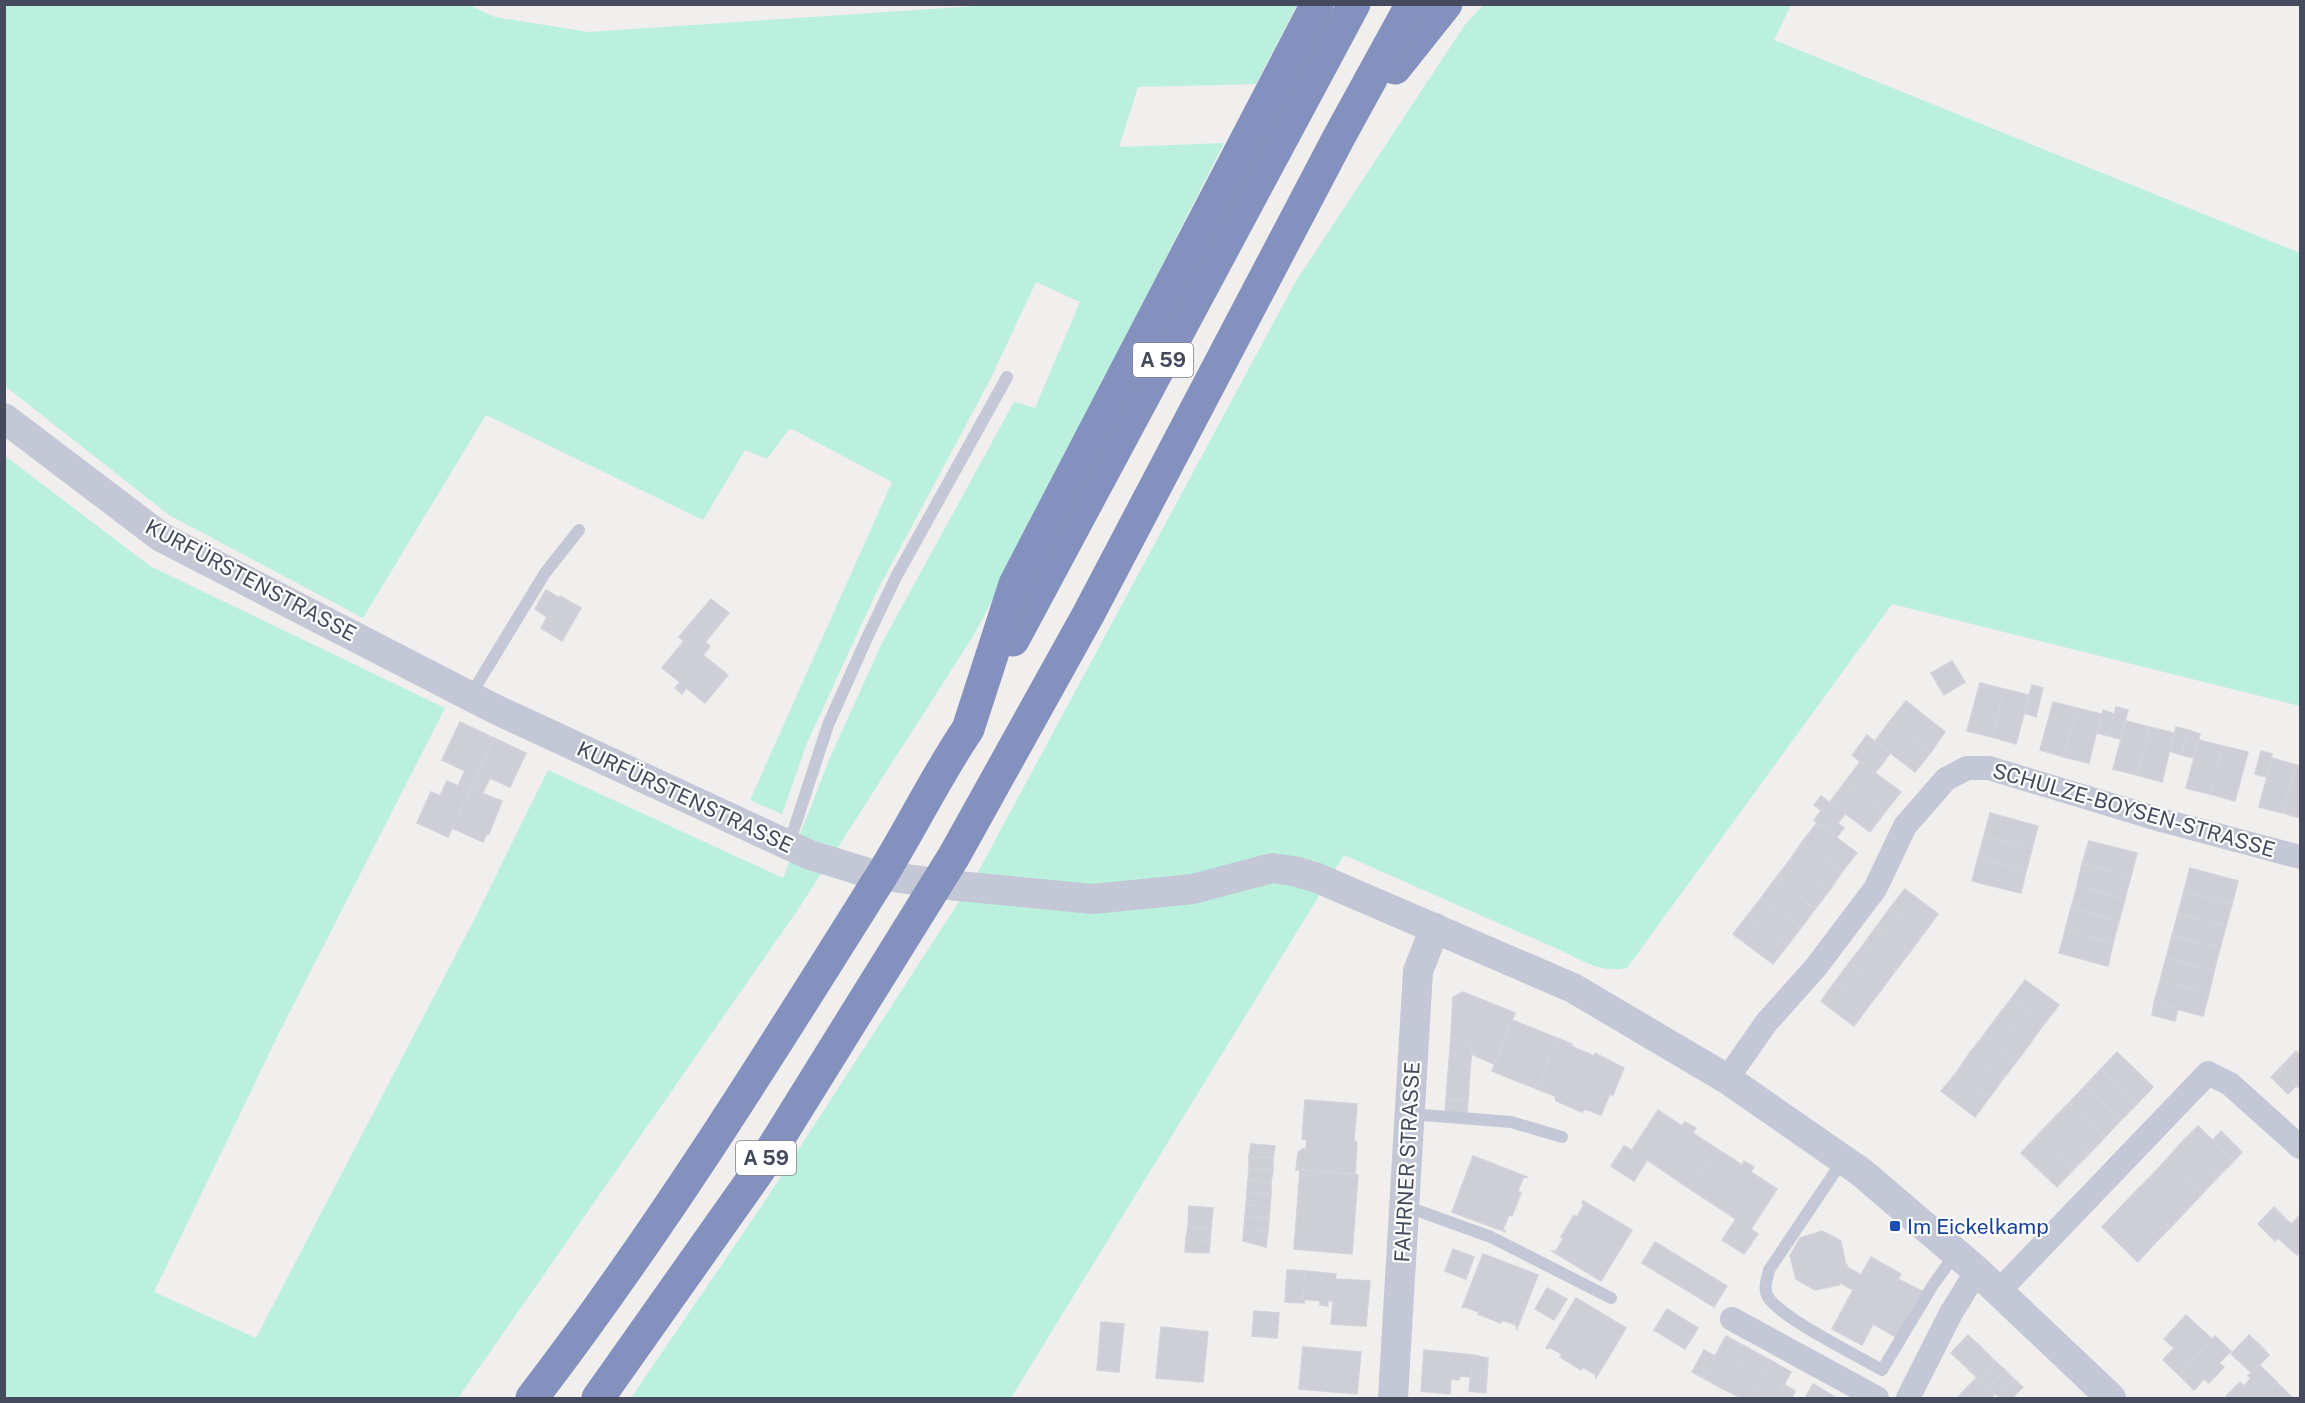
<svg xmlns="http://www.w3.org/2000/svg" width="2305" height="1403" viewBox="0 0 2305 1403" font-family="'Public Sans',sans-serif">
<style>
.green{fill:#baf0dd}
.building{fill:#cdced6;stroke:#d1d2da;stroke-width:1.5}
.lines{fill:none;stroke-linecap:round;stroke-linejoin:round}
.service{stroke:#c4c8d6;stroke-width:12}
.minor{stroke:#c4c8d6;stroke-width:24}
.tertiary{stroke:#c4c8d6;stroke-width:30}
.motorway{stroke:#8491be;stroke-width:33}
.transit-dot{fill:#1a4fb4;stroke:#fff;stroke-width:2}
.labels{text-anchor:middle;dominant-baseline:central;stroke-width:4.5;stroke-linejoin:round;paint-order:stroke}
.shield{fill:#fff;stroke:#7d818d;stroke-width:1.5}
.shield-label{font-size:20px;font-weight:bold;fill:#454b5c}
.street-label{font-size:21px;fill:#454b5c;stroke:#fff}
.transit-label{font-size:21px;fill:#164399;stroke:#fff;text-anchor:start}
</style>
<rect width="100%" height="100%" fill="#f1eeee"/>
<g class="green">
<polygon points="467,4 495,17 588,32 992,5 1297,5 1256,84 1138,87 1119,147 1224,143 977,630 799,908 458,1398 5,1398 4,455 150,566 445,708 279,1033 154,1292 256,1338 475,918 548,770 783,878 829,760 882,643 1014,402 1035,408 1080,302 1036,282 990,380 876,593 807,743 782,814 750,800 892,482 790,428 767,459 745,450 703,520 486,415 363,618 169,515 5,386 5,5"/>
<path d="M1483 5H1791L1774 40 2300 253V706L1892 604 1627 968C1600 973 1586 962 1562 951L1344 855 1011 1398H631L767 1198 977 874 1296 281 1464 26Z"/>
</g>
<g class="building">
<polygon points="546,590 559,598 560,596 581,608 562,641 541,628 547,617 535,609"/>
<polygon points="711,599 729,613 705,642 710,646 703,655 728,675 705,703 686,688 682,694 675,688 680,682 662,668 684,641 679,637"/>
<polygon points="1952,661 1965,682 1944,695 1931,673"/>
<polygon points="1980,683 2004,689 1992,737 1967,731"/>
<polygon points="2032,685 2043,688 2036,717 2024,713"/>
<polygon points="2004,689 2029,695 2016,744 1992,737"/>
<polygon points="1906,701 1945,732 1931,752 1890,721"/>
<polygon points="2053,702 2077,708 2064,757 2040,750"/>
<polygon points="2116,707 2128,710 2120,739 2109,736"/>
<polygon points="2077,708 2101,714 2089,763 2064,757"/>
<polygon points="2103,710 2114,714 2109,736 2097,733"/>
<polygon points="1890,721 1931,752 1915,772 1875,741"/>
<polygon points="2126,721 2150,727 2137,775 2113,769"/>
<polygon points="460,722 494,738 448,837 417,823 431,792 440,796 447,781 458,786 465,771 442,760"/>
<polygon points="2150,727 2174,733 2162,782 2137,775"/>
<polygon points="2176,727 2188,730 2181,755 2170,751"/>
<polygon points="2188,730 2200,734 2193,758 2182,755"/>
<polygon points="1867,735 1890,753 1883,763 1859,746"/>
<polygon points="494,738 526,753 510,787 490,778 482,794 471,789"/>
<polygon points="2199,740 2223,746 2210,794 2186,788"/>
<polygon points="1859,746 1883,763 1875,773 1852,755"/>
<polygon points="2223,746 2248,752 2235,801 2210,794"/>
<polygon points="2261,751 2272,754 2266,777 2255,774"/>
<polygon points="2272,758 2296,765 2283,813 2259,807"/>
<polygon points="1860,762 1901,792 1885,812 1845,782"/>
<polygon points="2296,765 2300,766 2300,818 2283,813"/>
<polygon points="1845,782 1885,812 1870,832 1830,802"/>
<polygon points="471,789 502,801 489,834 486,835 483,842 452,828"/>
<polygon points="1821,796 1845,814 1838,823 1814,805"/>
<polygon points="1821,811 1844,828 1837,837 1814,820"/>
<polygon points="1990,813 2038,826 2032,849 1984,836"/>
<polygon points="1817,823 1857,853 1842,872 1802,842"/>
<polygon points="1984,836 2032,849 2026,871 1978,858"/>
<polygon points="2089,841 2137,853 2131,876 2082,864"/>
<polygon points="1802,842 1842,872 1829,891 1789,861"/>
<polygon points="1978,858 2026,871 2021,893 1972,881"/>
<polygon points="1789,861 1829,891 1815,909 1775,879"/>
<polygon points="2082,864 2131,876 2125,899 2077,886"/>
<polygon points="2190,868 2238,881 2232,904 2184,891"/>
<polygon points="1775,879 1815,909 1801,928 1761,898"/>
<polygon points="2077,886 2125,899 2119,921 2071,908"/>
<polygon points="1905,889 1938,914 1924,933 1890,908"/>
<polygon points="2184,891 2232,904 2226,926 2178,913"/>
<polygon points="1761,898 1801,928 1787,946 1747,916"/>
<polygon points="1890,908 1924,933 1910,952 1876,927"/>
<polygon points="2071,908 2119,921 2113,943 2065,931"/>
<polygon points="2178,913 2226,926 2220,948 2172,936"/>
<polygon points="1747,916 1787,946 1773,964 1733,934"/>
<polygon points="1876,927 1910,952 1896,970 1863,945"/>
<polygon points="2065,931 2113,943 2108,966 2059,953"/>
<polygon points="2172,936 2220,948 2214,971 2166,958"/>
<polygon points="1863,945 1896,970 1882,989 1849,963"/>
<polygon points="2166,958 2214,971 2209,993 2160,981"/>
<polygon points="1849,963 1882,989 1868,1007 1835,982"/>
<polygon points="2025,980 2059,1005 2044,1024 2011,999"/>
<polygon points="2160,981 2209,993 2203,1016 2154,1003"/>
<polygon points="1835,982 1868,1007 1854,1026 1821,1001"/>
<polygon points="1463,992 1515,1013 1494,1064 1471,1054 1472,1044 1451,1036 1453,997"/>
<polygon points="2011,999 2044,1024 2031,1042 1997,1017"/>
<polygon points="2154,1003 2178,1009 2175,1021 2152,1015"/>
<polygon points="1997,1017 2031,1042 2017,1061 1983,1036"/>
<polygon points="1512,1020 1557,1038 1537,1089 1492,1071"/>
<polygon points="1451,1036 1472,1044 1468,1100 1446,1099"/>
<polygon points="1983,1036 2017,1061 2003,1079 1969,1054"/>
<polygon points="1557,1038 1572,1044 1571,1046 1594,1056 1595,1053 1624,1068 1613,1095 1610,1094 1601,1115 1585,1109 1582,1112 1556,1101 1555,1096 1537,1089"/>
<polygon points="2296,1051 2300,1055 2300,1089 2279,1069"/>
<polygon points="2117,1052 2153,1087 2137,1104 2101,1069"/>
<polygon points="1969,1054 2003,1079 1989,1098 1956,1073"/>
<polygon points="2101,1069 2137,1104 2121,1120 2085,1086"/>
<polygon points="2279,1069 2297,1085 2288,1094 2271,1077"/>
<polygon points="1956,1073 1989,1098 1975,1117 1941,1091"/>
<polygon points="2085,1086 2121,1120 2105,1137 2069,1103"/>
<polygon points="1446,1099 1468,1100 1467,1114 1445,1112"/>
<polygon points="1305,1100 1357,1104 1354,1141 1357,1142 1355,1174 1296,1170 1298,1153 1302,1149 1306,1149 1307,1140 1302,1139"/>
<polygon points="2069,1103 2105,1137 2089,1154 2053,1119"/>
<polygon points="1658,1110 1682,1126 1685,1122 1696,1128 1693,1133 1717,1149 1690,1189 1647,1160 1634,1181 1611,1166 1624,1146 1632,1150"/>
<polygon points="2053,1119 2089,1154 2073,1170 2037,1136"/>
<polygon points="2198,1126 2234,1161 2217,1178 2181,1143"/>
<polygon points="2221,1131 2242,1152 2234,1161 2213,1140"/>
<polygon points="2037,1136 2073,1170 2057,1187 2021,1153"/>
<polygon points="2181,1143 2217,1178 2202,1194 2166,1160"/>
<polygon points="1251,1144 1275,1146 1273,1158 1249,1156"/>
<polygon points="1717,1149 1742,1165 1744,1161 1754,1167 1751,1172 1777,1189 1751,1229 1758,1234 1744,1254 1722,1240 1736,1219 1690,1189"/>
<polygon points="1249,1156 1273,1158 1273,1170 1249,1168"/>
<polygon points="1473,1156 1527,1177 1523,1178 1518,1191 1521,1193 1512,1216 1509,1215 1503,1229 1506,1232 1452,1212"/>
<polygon points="2166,1160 2202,1194 2186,1211 2150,1177"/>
<polygon points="1249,1168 1273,1170 1271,1182 1248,1180"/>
<polygon points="1300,1170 1358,1175 1352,1254 1294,1249"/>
<polygon points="2150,1177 2186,1211 2170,1228 2134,1193"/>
<polygon points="1248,1180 1271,1182 1271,1194 1247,1192"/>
<polygon points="1247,1192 1271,1194 1270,1206 1246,1205"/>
<polygon points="2134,1193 2170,1228 2154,1244 2118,1210"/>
<polygon points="1583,1201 1632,1230 1601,1281 1552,1251 1556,1251 1564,1238 1561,1237 1574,1215 1577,1217 1584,1204 1582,1203"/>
<polygon points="1246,1205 1270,1206 1269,1219 1245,1217"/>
<polygon points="1189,1206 1213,1208 1211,1229 1188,1227"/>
<polygon points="2274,1207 2291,1224 2275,1241 2258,1224"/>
<polygon points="2118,1210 2154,1244 2138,1262 2102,1227"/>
<polygon points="2300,1215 2300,1251 2297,1255 2278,1238"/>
<polygon points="1245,1217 1269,1219 1268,1231 1244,1229"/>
<polygon points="1188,1227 1211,1229 1210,1241 1186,1239"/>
<polygon points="1244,1229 1268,1231 1266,1247 1243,1241"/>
<polygon points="1822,1231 1841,1241 1846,1266 1847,1265 1847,1267 1861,1275 1871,1257 1901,1274 1898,1279 1922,1291 1896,1337 1873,1324 1862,1345 1832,1329 1853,1290 1839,1282 1839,1285 1815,1290 1796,1279 1790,1256 1800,1238"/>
<polygon points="1186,1239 1210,1241 1209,1253 1185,1252"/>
<polygon points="1655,1242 1727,1286 1714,1307 1642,1263"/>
<polygon points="1453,1249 1474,1257 1466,1279 1445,1271"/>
<polygon points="1483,1254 1538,1275 1517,1329 1516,1325 1502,1320 1501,1323 1478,1314 1479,1312 1465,1307 1462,1308"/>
<polygon points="1287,1270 1305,1271 1304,1303 1285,1302"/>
<polygon points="1305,1271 1336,1274 1335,1279 1370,1281 1366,1326 1331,1324 1333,1301 1328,1301 1328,1306 1320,1305 1320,1301 1303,1299"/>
<polygon points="1547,1288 1567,1299 1554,1320 1535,1309"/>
<polygon points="1576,1298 1626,1328 1596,1378 1596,1375 1583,1367 1581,1370 1560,1357 1562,1354 1549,1347 1548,1349 1546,1348"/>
<polygon points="1667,1309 1698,1328 1685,1349 1654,1330"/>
<polygon points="1254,1311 1279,1313 1277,1338 1252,1336"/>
<polygon points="2186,1315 2212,1339 2179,1375 2163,1360 2174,1348 2164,1339"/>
<polygon points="1101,1322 1124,1324 1119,1372 1097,1370"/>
<polygon points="1161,1327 1208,1332 1203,1382 1156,1378"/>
<polygon points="1968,1335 1978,1344 1961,1362 1951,1353"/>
<polygon points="2249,1335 2260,1345 2242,1364 2231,1354"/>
<polygon points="1726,1336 1748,1348 1725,1390 1703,1378"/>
<polygon points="2215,1336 2231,1351 2219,1363 2224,1367 2209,1383 2204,1379 2194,1390 2179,1375"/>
<polygon points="1978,1344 1987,1353 1970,1371 1961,1362"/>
<polygon points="2260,1345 2269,1355 2252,1373 2242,1364"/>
<polygon points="1303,1347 1361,1352 1357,1394 1299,1389"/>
<polygon points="1748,1348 1770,1360 1749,1398 1741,1398 1725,1390"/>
<polygon points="1424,1350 1473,1355 1471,1377 1460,1376 1459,1380 1451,1379 1450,1394 1421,1391"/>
<polygon points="1704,1350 1715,1356 1703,1378 1692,1372"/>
<polygon points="1987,1353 1996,1362 1979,1379 1970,1371"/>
<polygon points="1473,1355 1488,1358 1486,1393 1469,1391"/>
<polygon points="1770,1360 1791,1372 1777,1398 1749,1398"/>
<polygon points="1996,1362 2005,1370 1988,1388 1979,1379"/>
<polygon points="2259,1365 2277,1382 2261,1398 2228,1398 2226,1396 2240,1382 2244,1386 2251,1378 2248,1376"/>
<polygon points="2005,1370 2014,1379 1998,1396 1988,1388"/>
<polygon points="1977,1377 1995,1394 1991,1398 1957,1398"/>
<polygon points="2014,1379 2023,1387 2012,1398 2000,1398 1998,1396"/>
<polygon points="2276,1382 2293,1398 2261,1398"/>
<polygon points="1813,1384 1835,1397 1834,1398 1805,1398"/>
<polygon points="1785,1385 1795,1391 1792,1398 1777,1398"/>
</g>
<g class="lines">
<g class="service">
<polyline points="470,696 545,573 579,530"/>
<polyline points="789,844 828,725 866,640 896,577 1007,377"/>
<polyline points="1410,1114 1511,1122 1562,1137"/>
<path d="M1843 1160 1769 1270C1767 1279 1763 1289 1768 1297 1782 1319 1857 1355 1882 1370L1933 1285 1956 1253"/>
<polyline points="1405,1206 1491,1237 1611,1298"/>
</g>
<g class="minor">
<polyline points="1727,1079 1766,1023 1816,967 1875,889 1905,826 1946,779 1967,768 1989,768 2161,820 2300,857"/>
<polyline points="1998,1292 2208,1073 2230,1084 2300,1147"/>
<polyline points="1732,1319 1877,1398"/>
<polyline points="1908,1398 1951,1313 1977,1271"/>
</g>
<g class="tertiary">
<polyline points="4,418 161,537 495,709 810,855 872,874 949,885 1093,899 1193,889 1272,868 1293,871 1315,877 1573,988 1727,1079 1861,1172 1977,1271 2111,1398"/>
<polyline points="1393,1398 1418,971 1435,928"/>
</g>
<g class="motorway">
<polyline points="1395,68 1446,4"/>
<polyline points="1013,640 1354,4"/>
<path d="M532 1398C657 1235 766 1060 875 886 908 835 934 779 968 729L1015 584 1317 4"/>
<polyline points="598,1398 759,1170 954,856 1088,615 1339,137 1412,4"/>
</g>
</g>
<rect class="transit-dot" x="1889" y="1220" width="12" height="12" rx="3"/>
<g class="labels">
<g class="shield">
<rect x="1133" y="343" width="60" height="34" rx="4.5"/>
<rect x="736" y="1141" width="60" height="34" rx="4.5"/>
</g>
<g class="shield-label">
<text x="1163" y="360">A 59</text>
<text x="766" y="1158">A 59</text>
</g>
<g class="street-label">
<text transform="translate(251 580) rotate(28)">KURFÜRSTENSTRASSE</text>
<text transform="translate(685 797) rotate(25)">KURFÜRSTENSTRASSE</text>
<text transform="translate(2134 810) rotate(16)">SCHULZE-BOYSEN-STRASSE</text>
<text transform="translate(1407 1162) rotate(-87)">FAHRNER STRASSE</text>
</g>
<g class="transit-label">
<text x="1907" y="1226">Im Eickelkamp</text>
</g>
</g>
<rect width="2305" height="1403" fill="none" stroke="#454b5c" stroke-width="12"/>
</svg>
